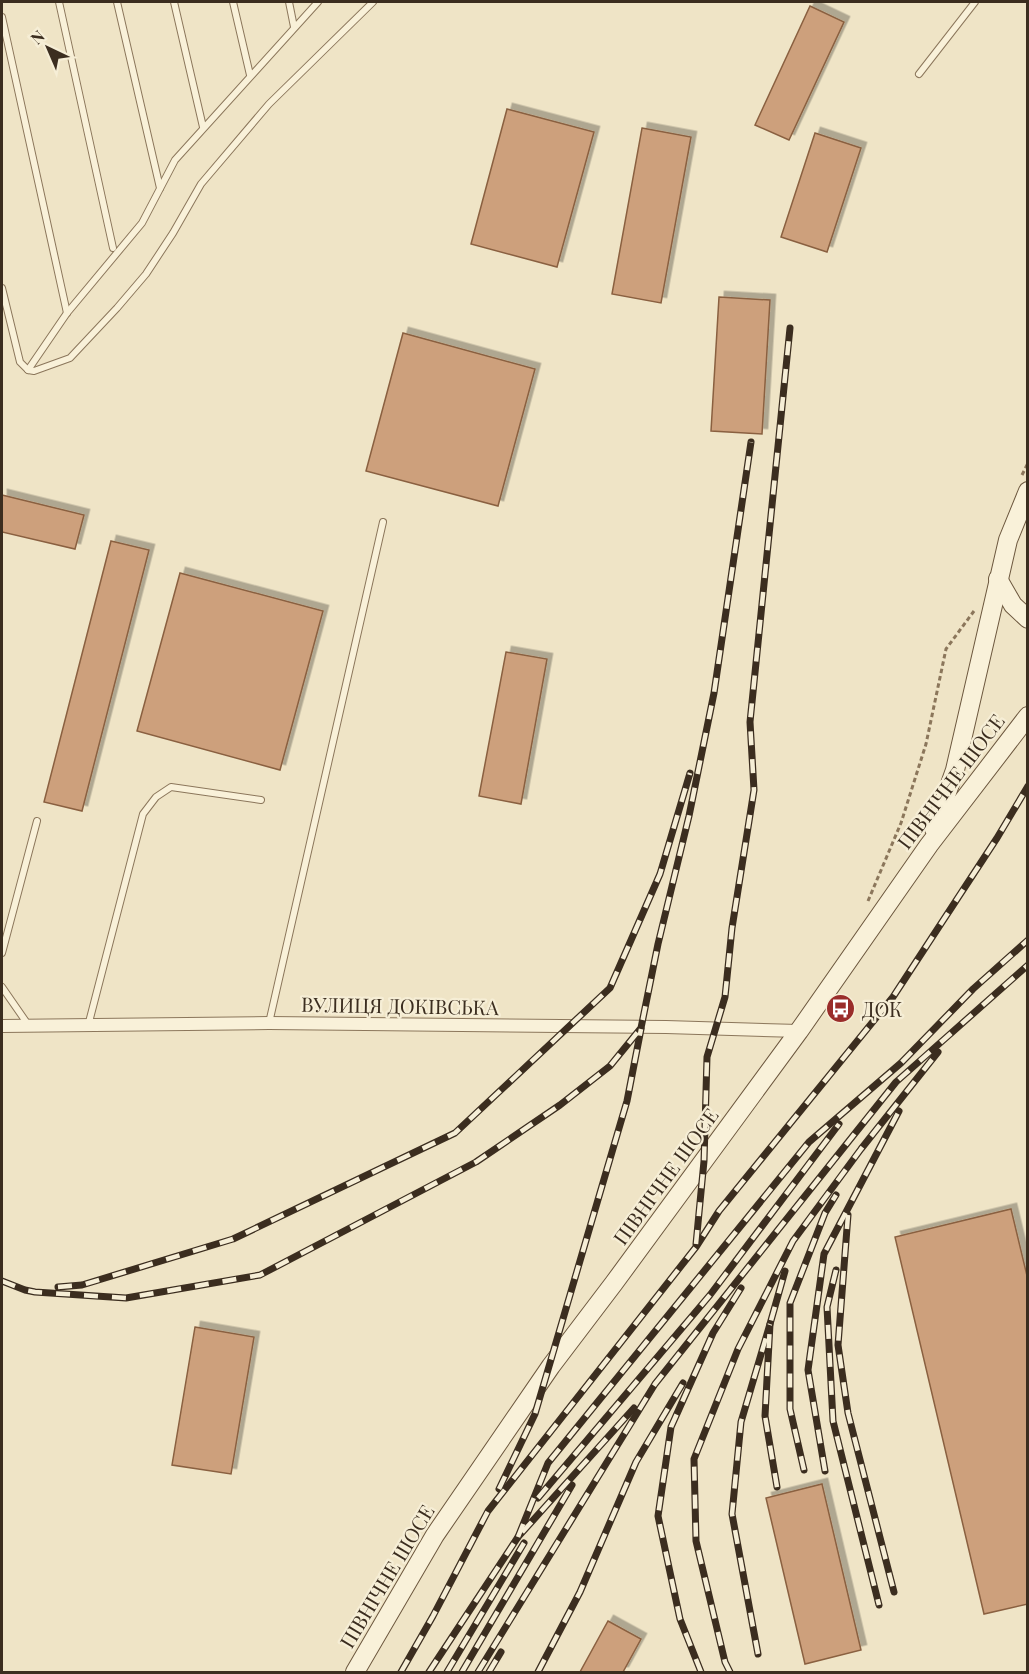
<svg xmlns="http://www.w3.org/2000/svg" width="1029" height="1674" viewBox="0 0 1029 1674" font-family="'Playfair Display',serif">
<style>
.building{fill:#cda07b;stroke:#8a6041;stroke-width:1.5;filter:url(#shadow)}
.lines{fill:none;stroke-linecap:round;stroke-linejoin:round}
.lane-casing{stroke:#8b765b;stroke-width:8}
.street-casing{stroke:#8b765b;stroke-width:14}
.secondary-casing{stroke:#6c573e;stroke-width:20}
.path{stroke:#8b765b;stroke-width:3;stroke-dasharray:4.5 3;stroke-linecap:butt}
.lane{stroke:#f9f1d9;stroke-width:6}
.street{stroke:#f9f1d9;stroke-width:12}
.secondary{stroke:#f9f1d9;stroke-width:18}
.rail-casing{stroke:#3b2d1f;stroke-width:7}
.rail{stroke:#f6eed6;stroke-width:4.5;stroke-dasharray:14;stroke-linecap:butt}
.labels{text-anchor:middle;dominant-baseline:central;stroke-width:4.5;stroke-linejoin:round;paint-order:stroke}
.street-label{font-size:20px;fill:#3b2d1f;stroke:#f6eed6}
.poi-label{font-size:20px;fill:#3b2d1f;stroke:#f6eed6;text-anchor:start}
</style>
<defs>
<filter id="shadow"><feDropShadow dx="5.5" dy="-5.5" stdDeviation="0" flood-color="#0004"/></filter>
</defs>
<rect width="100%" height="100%" fill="#efe4c6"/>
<g class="building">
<polygon points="810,6 844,22 789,140 755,125"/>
<polygon points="507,109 594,132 557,267 471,244"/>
<polygon points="642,128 691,137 661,303 612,294"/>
<polygon points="815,133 861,148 827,252 781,237"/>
<polygon points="719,297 770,300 762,434 711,431"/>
<polygon points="403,333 535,369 498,506 366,471"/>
<polygon points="2,495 84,515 75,549 2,532"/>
<polygon points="111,541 149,550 82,811 44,802"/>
<polygon points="180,573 323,611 280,770 137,731"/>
<polygon points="506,652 547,659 521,804 479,796"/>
<polygon points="1011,1209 1028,1280 1028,1604 984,1614 895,1237"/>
<polygon points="195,1327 254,1337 231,1474 172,1465"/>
<polygon points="822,1484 861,1650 805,1664 766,1498"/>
<polygon points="608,1621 641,1639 623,1672 580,1672"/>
</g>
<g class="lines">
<defs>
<g id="lane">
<polyline points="59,2 113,248"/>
<polyline points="117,2 160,188"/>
<polyline points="174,2 203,127"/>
<polyline points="233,2 250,75"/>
<polyline points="289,2 294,27"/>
<polyline points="2,17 67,313"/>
<polyline points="919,74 975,2"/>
<polyline points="2,288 20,362 28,370 34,371 70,358 117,308 146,274 173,233 201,184 269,104 373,2"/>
<polyline points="28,370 67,313 142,223 175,160 318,2"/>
<polyline points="2,953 37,821"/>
<polyline points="2,987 29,1026"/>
<polyline points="269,1023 383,522"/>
<polyline points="88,1026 143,814 156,797 171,787 261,800"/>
</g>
<polyline id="street" points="2,1026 269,1023 666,1027 799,1031"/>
<g id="secondary">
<polyline points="998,579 1013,605 1028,619"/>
<polyline points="934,829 955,770 1008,540 1028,491"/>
<polyline points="355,1672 435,1535 551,1366 614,1283 799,1031 929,845 1028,716"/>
</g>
</defs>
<use href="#lane" class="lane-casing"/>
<use href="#street" class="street-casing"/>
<use href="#secondary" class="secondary-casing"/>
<g class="path">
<polyline points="1022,475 1028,463"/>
<polyline points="868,901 901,823 926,744 946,649 974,611"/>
</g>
<use href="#lane" class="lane"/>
<use href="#street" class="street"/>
<use href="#secondary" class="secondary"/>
<defs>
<g id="rail">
<polyline points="848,1215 838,1345 848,1413 894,1592"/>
<polyline points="696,1244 704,1161 707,1057 725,997 732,928 754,790 750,722 790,328"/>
<polyline points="836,1270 827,1307 833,1421 879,1605"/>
<polyline points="2,1281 25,1290 35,1292 126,1298 260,1275 476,1162 560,1105 610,1066 641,1028 658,944 689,816 714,693 751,442"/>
<polyline points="58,1287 82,1285 233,1239 455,1133 610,988 660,874 690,773"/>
<polyline points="804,1470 790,1409 790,1303 825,1213 836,1195"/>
<polyline points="825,1471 808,1370 824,1254 899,1111"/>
<polyline points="777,1487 765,1416 770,1324 785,1271"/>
<polyline points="499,1489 535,1414 627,1101 641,1029"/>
<polyline points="538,1498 710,1295 839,1124"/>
<polyline points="518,1537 548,1463 809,1142 901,1063 973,989 1028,940"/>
<polyline points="758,1654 732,1514 741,1422 770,1324"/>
<polyline points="401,1672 433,1616 488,1511 696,1247 719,1211 893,997 997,838 1028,786"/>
<polyline points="429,1672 518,1537 634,1408"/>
<polyline points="447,1672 524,1543"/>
<polyline points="462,1672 572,1485"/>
<polyline points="478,1672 655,1384 896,1082 1028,965"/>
<polyline points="489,1672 501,1652"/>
<polyline points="538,1672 580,1592 636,1462 683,1383"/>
<polyline points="701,1672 680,1619 658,1516 671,1427 713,1333 741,1288"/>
<polyline points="730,1672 725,1662 696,1541 694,1459 738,1349 793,1241 861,1149 938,1052"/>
</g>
</defs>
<use href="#rail" class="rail-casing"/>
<use href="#rail" class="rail"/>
</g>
<defs>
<symbol id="bus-disc" viewBox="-11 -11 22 22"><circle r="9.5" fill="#9a2d2a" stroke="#f6eed6"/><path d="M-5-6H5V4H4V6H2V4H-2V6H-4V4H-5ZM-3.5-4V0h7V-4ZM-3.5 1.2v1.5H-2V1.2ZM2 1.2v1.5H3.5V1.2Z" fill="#fff"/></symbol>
</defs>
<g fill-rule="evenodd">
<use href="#bus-disc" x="824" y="992" width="33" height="33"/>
</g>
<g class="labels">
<g class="street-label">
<text transform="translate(950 781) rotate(-53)">ПІВНІЧНЕ ШОСЕ</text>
<text transform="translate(400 1005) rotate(1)">ВУЛИЦЯ ДОКІВСЬКА</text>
<text transform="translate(665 1176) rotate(-54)">ПІВНІЧНЕ ШОСЕ</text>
<text transform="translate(386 1576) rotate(-59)">ПІВНІЧНЕ ШОСЕ</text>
</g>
<g class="poi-label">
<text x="862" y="1008">ДОК</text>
</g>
</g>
<rect width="1029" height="1674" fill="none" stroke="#3b2d1f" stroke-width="6"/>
<g transform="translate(48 48) rotate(316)" stroke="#f6eed6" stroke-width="4.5" paint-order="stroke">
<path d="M0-4.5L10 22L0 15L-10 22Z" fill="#3b2d1f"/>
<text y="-9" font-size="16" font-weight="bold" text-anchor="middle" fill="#3b2d1f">N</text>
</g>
</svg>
